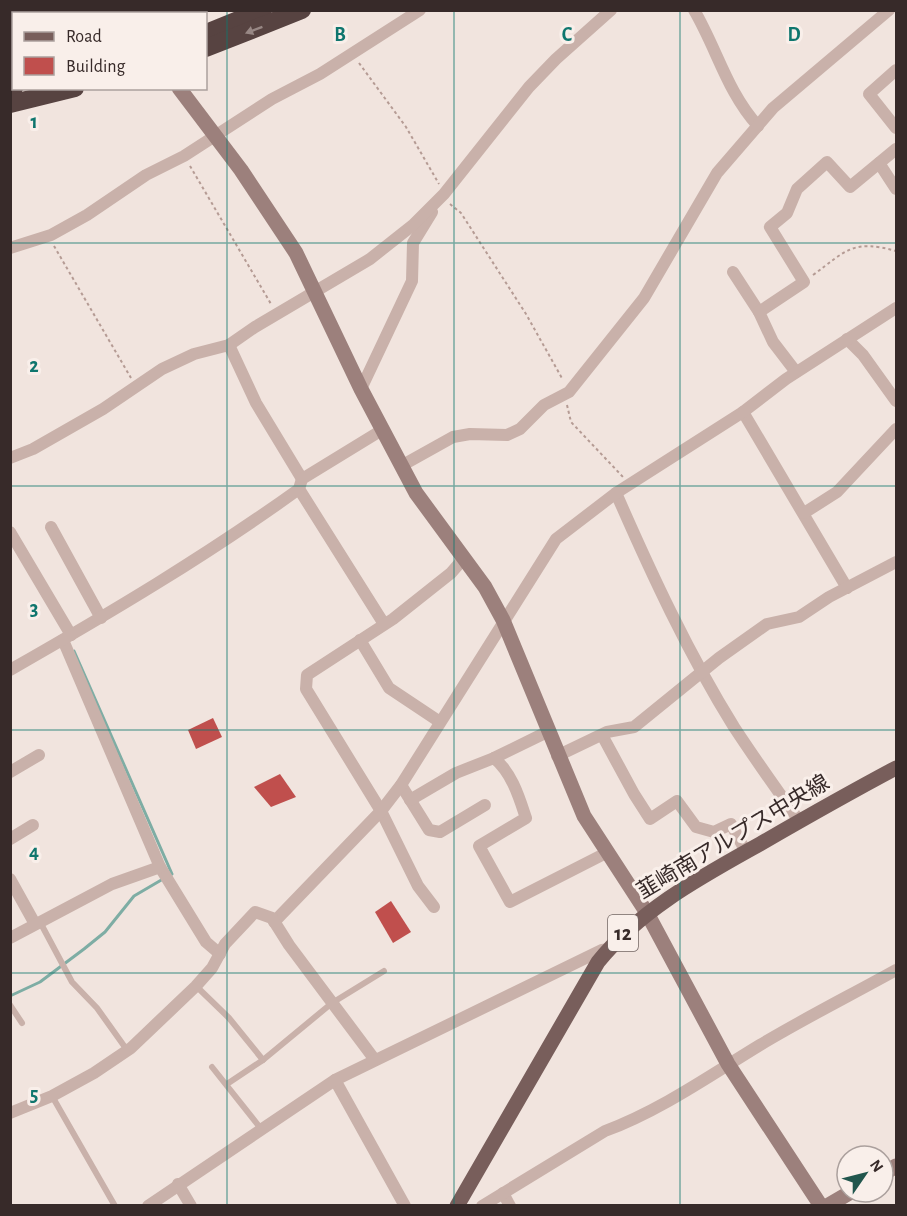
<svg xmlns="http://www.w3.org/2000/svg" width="907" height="1216" viewBox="0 0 907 1216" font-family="'Alegreya Sans','Noto Sans JP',sans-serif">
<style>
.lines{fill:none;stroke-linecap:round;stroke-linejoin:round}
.stream{stroke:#7eada4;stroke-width:3}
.building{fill:#c04f4d}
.path{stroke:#b59b94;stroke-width:2;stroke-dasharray:3 3;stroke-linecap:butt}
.lane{stroke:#c9b1aa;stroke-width:6}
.street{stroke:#c9b1aa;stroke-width:12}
.secondary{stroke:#9c807c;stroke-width:15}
.primary{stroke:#785e5b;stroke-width:15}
.highway{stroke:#574341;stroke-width:18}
.oneway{fill:#988885}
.grid{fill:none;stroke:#0f766e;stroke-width:1.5;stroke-opacity:0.55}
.labels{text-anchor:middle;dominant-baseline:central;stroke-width:6;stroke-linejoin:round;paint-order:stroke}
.shield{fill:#f9efea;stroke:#716563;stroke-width:1.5}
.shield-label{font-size:21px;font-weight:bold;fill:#372a29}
.street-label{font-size:22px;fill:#372a29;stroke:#f9efea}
.grid-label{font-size:20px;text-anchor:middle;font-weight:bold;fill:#0f766e;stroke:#f9efea;stroke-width:6;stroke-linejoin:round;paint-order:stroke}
</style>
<rect width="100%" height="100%" fill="#f1e4de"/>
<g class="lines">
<g class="stream">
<polyline points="74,651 172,874 169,876"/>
<polyline points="10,996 40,982 84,949 105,932 134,896 163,879"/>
</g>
</g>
<g class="building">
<polygon points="213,718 222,737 196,749 188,730"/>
<polygon points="280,774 296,797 271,807 254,787"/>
<polygon points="391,901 411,932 393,943 375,912"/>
</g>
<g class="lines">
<g class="path">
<polyline points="359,63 406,127 439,184"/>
<polyline points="190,166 271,304"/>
<polyline points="450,204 461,213 526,314 563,380"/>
<polyline points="54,246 131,378"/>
<path d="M813 275C847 250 853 239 896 251"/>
<polyline points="567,405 571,422 623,477"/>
</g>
<g class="lane">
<polyline points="40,922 72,982 97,1008 127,1050"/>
<polyline points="196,986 229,1018 263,1060"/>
<polyline points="10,1005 22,1023"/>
<polyline points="212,1067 262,1130"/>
<polyline points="227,1084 263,1060 332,1003 384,971"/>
<polyline points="52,1096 115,1206"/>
</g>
<g class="street">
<path d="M694 10C717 49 727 92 758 126"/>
<polyline points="896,70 869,94 896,128"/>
<polyline points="879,163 896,189"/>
<polyline points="10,248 51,235 87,215 146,175 184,156 272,99 320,74 420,10"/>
<polyline points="733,272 759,312"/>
<polyline points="847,339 863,355 896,401"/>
<polyline points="229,345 256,403 302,479"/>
<polyline points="796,372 773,342 759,312 804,282 770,227 787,213 797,189 827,162 850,187 896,149"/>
<polyline points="361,389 412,281 413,243 432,212"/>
<polyline points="743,412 847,588"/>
<polyline points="10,458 33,449 103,409 162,369 194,354 229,345 255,327 370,259 413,225 444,194 529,87 556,59 611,10"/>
<polyline points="401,466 453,437 470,434 507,435 520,429 544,405 569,392 644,298 717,173 773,108 889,10"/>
<polyline points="299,489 384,624"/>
<path d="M616 493C651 573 688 653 734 727 755 759 777 790 800 822"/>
<polyline points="804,513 837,492 896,429"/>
<polyline points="51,527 101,618"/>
<polyline points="10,532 71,635"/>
<polyline points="63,640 160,867 206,942 220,954"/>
<polyline points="360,640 389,688 440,722"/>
<path d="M10 670C110 613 206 556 299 489L302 479 382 430"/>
<polyline points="602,735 634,794 650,819 677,801 696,827 714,832 731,824 746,852"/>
<polyline points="557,756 607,732 634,727 719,658 767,624 799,617 829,597 896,562"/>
<polyline points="494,758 547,732"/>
<polyline points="10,772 39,755"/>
<polyline points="401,785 429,830 440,832 485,805"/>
<path d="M410 800 456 773 494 758C512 773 519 797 526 818L479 846 510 902 608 852"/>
<polyline points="10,839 33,825"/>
<polyline points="10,879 35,924"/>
<polyline points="434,907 418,886 381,811 306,689 307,675 393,619 451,573 464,558"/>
<polyline points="274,922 381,811 401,785 556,539 616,493 743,412 786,379 896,308"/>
<polyline points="10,938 112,884 160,867"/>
<polyline points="335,1080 405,1206"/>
<polyline points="10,1113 52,1096 94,1073 131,1048 196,986 212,968 225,944 255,912 272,918 289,945 375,1060"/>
<polyline points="178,1184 191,1206"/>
<polyline points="503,1193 510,1206"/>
<polyline points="148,1206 335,1080 602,950 609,949"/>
<path d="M482 1206 605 1131C661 1110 709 1076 760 1045 805 1018 851 995 896 970"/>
</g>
<g class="secondary">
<polyline points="126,10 127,14"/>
<polyline points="179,88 241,170 296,253 361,389 416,493 485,587 503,620 584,816 647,913 728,1064 821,1206"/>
<polyline points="883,1174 896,1166"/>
<polyline points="827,1206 851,1192"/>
</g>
<path class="primary" d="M457 1206 598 962C641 909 701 877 760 844 805 818 851 792 896 768"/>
<g class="highway">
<polyline points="173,14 182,10"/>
<polyline points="206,33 263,10"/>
<polyline points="206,48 302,10"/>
<polyline points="10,57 14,56"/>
<polyline points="10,89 14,88"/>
<polyline points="10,104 75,88"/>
</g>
</g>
<defs><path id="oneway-solid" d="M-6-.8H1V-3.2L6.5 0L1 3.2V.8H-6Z" transform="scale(1.5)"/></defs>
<use class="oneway" href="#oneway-solid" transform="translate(254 30) rotate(159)"/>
<path class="grid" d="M227 10V1206M454 10V1206M680 10V1206M10 243H896M10 486H896M10 730H896M10 973H896"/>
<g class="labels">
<rect class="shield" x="608" y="915" width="30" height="36" rx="4.5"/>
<g class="shield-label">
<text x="623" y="933">12</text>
</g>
<g class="street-label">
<text transform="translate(733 837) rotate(-31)">韮崎南アルプス中央線</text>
</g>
</g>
<g class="grid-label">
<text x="340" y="41">B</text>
<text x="567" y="41">C</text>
<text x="794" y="41">D</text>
<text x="34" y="128">1</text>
<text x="34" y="372">2</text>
<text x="34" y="615">3</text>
<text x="34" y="858">4</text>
<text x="34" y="1101">5</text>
</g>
<rect width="907" height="1216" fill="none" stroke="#372a29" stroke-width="24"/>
<rect x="12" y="12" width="195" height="78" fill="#f9efea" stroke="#aba09d" stroke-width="1.5"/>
<rect x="24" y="32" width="30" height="9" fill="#785e5b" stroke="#aba09d" stroke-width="1.5"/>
<text x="66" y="42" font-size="18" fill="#372a29">Road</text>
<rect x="24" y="57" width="30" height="18" fill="#c04f4d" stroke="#aba09d" stroke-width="1.5"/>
<text x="66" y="72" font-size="18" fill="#372a29">Building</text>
<g transform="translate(865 1174) rotate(55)"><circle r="28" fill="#f9efea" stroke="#aba09d" stroke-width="1.5"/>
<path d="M0-4.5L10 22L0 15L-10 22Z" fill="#21564d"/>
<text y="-9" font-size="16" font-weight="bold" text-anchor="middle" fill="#372a29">N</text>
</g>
</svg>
